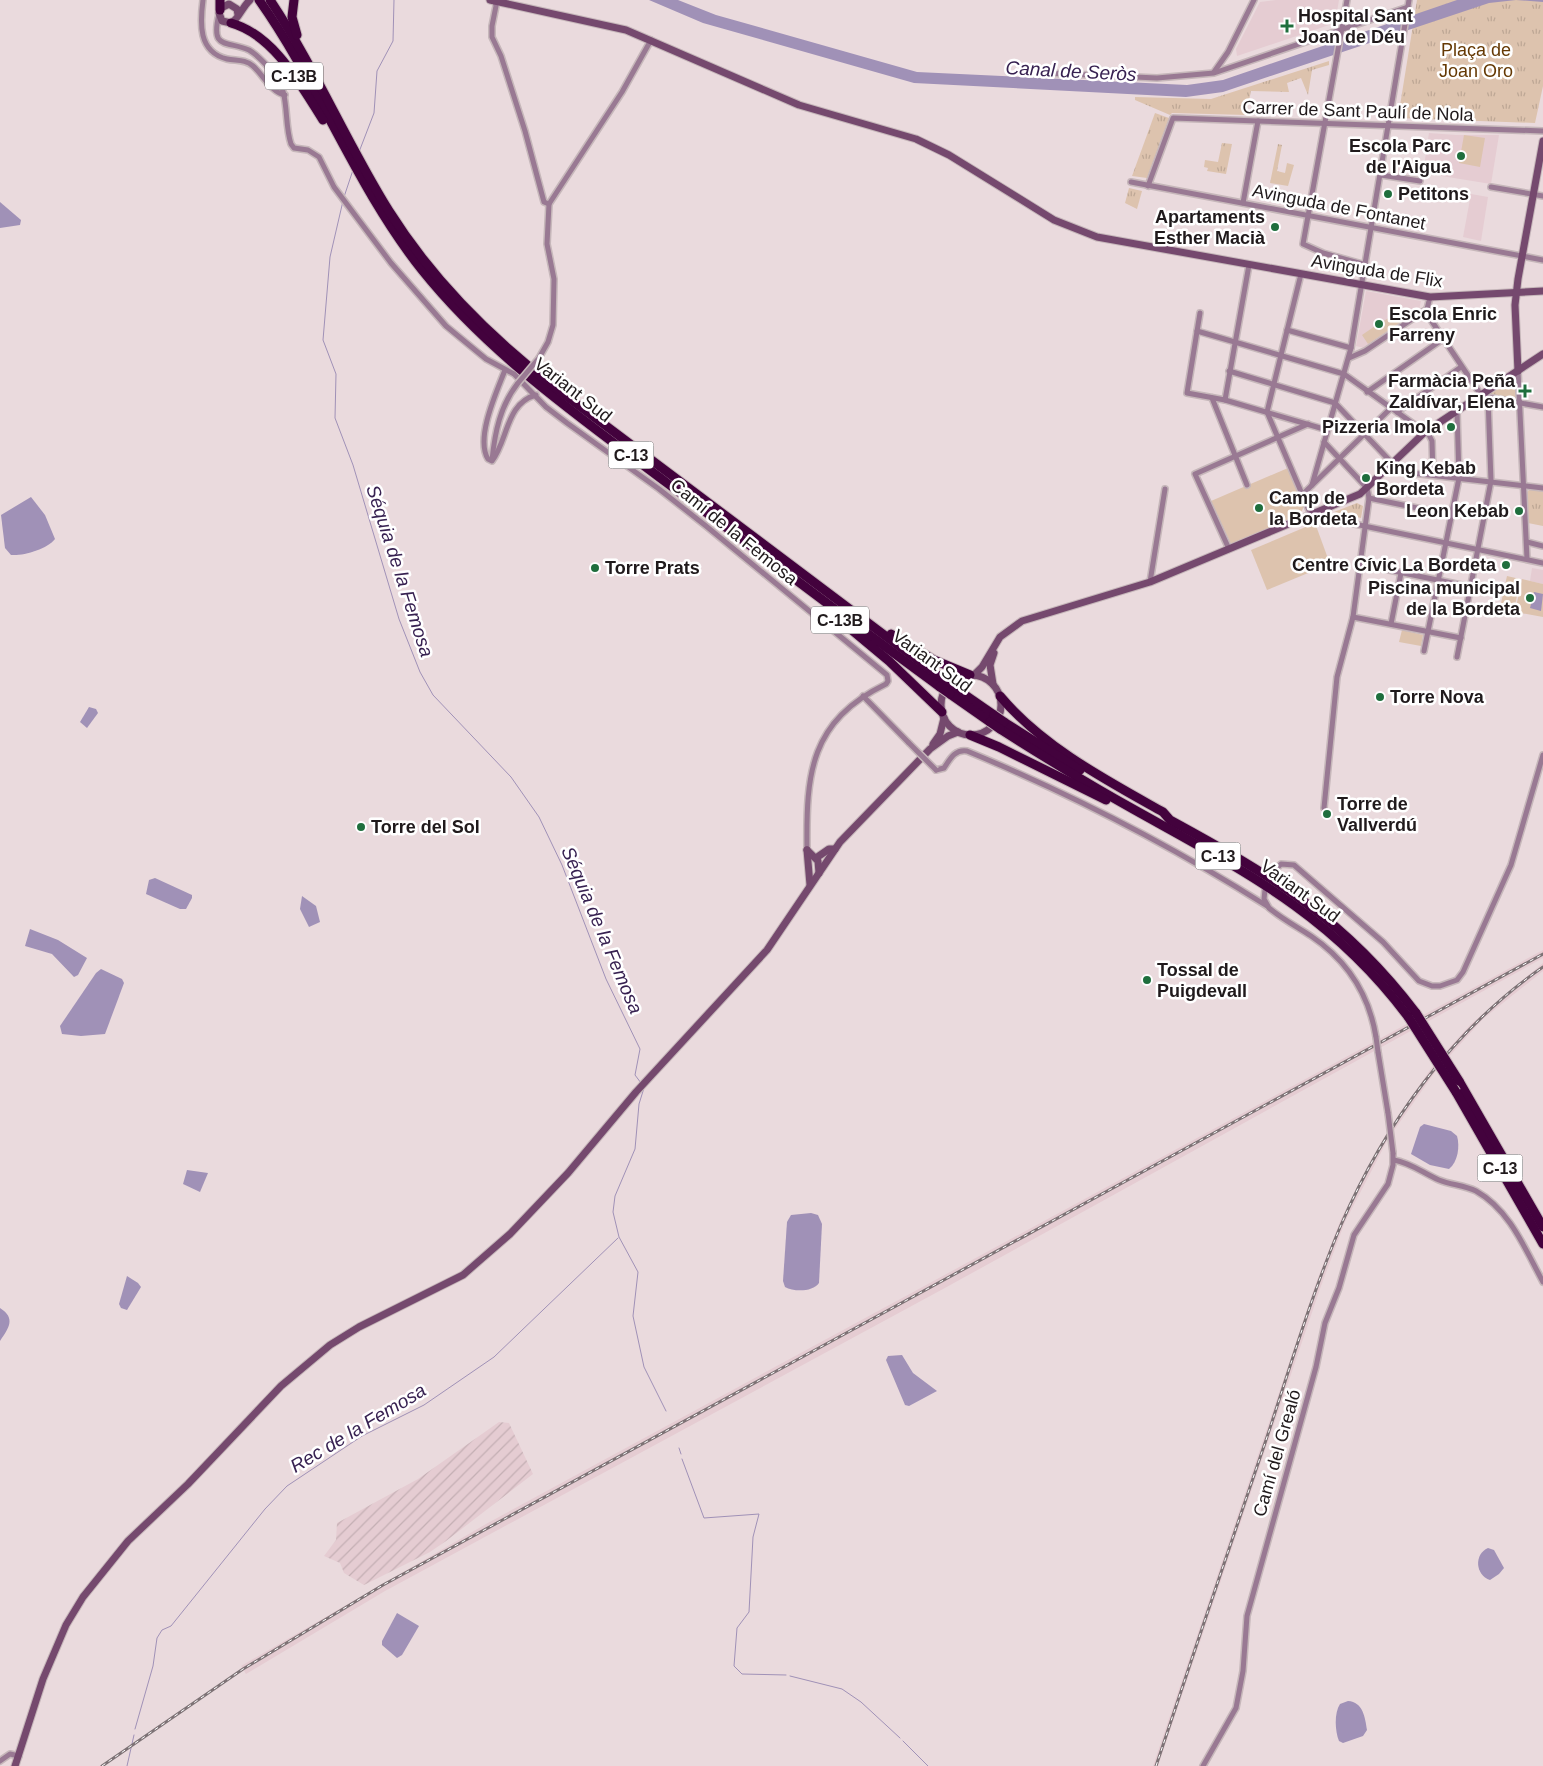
<svg xmlns="http://www.w3.org/2000/svg" width="1543" height="1766" viewBox="0 0 1543 1766" font-family="Helvetica,sans-serif">
<style>
.built{fill:#e5ccd2}
.industrial{fill:url(#industrial-furrows)}
.grass{fill:url(#grass-tufts)}
.pitch{fill:#ddc3ae}
.water{fill:#a091b7}
.lines{fill:none;stroke-linecap:round;stroke-linejoin:round}
.stream{stroke:#a091b7;stroke-width:1}
.street-casing{stroke:#c6b7ba;stroke-width:8}
.secondary-casing{stroke:#c6b7ba;stroke-width:9}
.highway-casing{stroke:#c6b7ba;stroke-width:11}
.street{stroke:#997993;stroke-width:5}
.secondary{stroke:#75496e;stroke-width:7}
.highway{stroke:#43023d;stroke-width:9}
.rail-casing{stroke:#7d7275;stroke-width:3}
.rail{stroke:#fff;stroke-width:1;stroke-dasharray:4;stroke-linecap:butt}
.street-bridge-casing{stroke:#c6b7ba;stroke-width:8;stroke-linecap:butt}
.highway-bridge-casing{stroke:#c6b7ba;stroke-width:11;stroke-linecap:butt}
.street-bridge{stroke:#997993;stroke-width:5}
.highway-bridge{stroke:#43023d;stroke-width:9}
.poi-dot{fill:#1f6e3d;stroke:#fff;stroke-width:2}
.labels{text-anchor:middle;dominant-baseline:central;stroke-width:5;stroke-linejoin:round;paint-order:stroke}
.shield{fill:#fff;stroke:#635f60;stroke-width:1}
.shield-label{font-size:16px;font-weight:bold;fill:#201a1c}
.poi-label{font-size:18px;font-weight:bold;fill:#201a1c;stroke:#fff;text-anchor:start}
.park-label{font-size:18px;fill:#653904;stroke:#fff}
.street-label{font-size:18px;fill:#201a1c;stroke:#fff}
.water-label{font-size:19px;font-style:italic;fill:#372151;stroke:#fff}
</style>
<defs>
<pattern id="industrial-furrows" width="10" height="10" patternUnits="userSpaceOnUse" patternTransform="scale(1.25)"><rect width="10" height="10" fill="#e5ccd2"/><path d="M-1 1l2-2M0 10L10 0M9 11l2-2" fill="none" stroke="#c4afb4"/></pattern>
<pattern id="grass-tufts" width="24" height="20" patternUnits="userSpaceOnUse" patternTransform="scale(1.25)"><rect width="24" height="20" fill="#ddc3ae"/><path d="M3 7l-1-3M5 7V3M7 7l1-3M15 17l-1-3M17 17v-4M19 17l1-3" fill="none" stroke="#bda795"/></pattern>
</defs>
<rect width="100%" height="100%" fill="#eadadd"/>
<g class="built">
<polygon points="1276,0 1339,0 1335,23 1237,56 1236,49 1260,2"/>
<polygon points="1429,133 1456,135 1499,135 1491,184 1423,173"/>
<polygon points="1471,194 1488,197 1481,241 1463,237"/>
<polygon points="1366,291 1421,301 1419,310 1364,348 1356,346"/>
<polygon points="1532,568 1543,570 1543,584 1530,581"/>
<polygon points="1543,950 1543,958 943,1289 385,1591 246,1674 241,1666 486,1524"/>
<polygon points="1543,963 1543,971 1483,1019 1435,1072 1388,1139 1345,1222 1321,1286 1158,1766 1153,1766 1316,1283 1341,1219 1385,1136 1432,1067 1471,1024"/>
</g>
<polygon class="industrial" points="499,1422 509,1423 533,1474 446,1541 430,1552 364,1585 344,1573 340,1563 324,1556 336,1540 337,1523 418,1479"/>
<g class="grass">
<polygon points="1417,0 1543,0 1543,86 1535,123 1398,118"/>
<polygon points="1329,61 1329,65 1312,70 1308,95 1301,78 1287,83 1289,92 1251,91 1246,115 1172,113 1170,115 1135,100 1135,97 1211,99"/>
<polygon points="1155,113 1169,118 1147,178 1132,176"/>
<polygon points="1222,143 1232,144 1226,174 1207,171 1208,168 1204,167 1205,160 1218,162"/>
<polygon points="1278,144 1282,145 1277,171 1285,173 1287,163 1294,165 1288,186 1270,183"/>
<polygon points="1129,188 1142,191 1137,209 1125,203"/>
<polygon points="1514,377 1516,399 1490,394 1489,393"/>
<polygon points="1530,489 1543,490 1543,526 1528,523 1527,492"/>
<polygon points="1357,503 1363,506 1361,518 1334,512"/>
</g>
<g class="pitch">
<polygon points="1464,135 1485,138 1480,167 1459,163"/>
<polygon points="1398,312 1404,320 1368,344 1362,335 1378,324 1381,327 1379,324"/>
<polygon points="1288,468 1304,506 1300,515 1231,544 1211,501"/>
<polygon points="1315,523 1330,564 1267,590 1251,550"/>
<polygon points="1507,576 1520,579 1515,606 1501,603"/>
<polygon points="1522,579 1543,584 1543,617 1515,612"/>
<polygon points="1402,630 1423,635 1421,646 1399,642"/>
</g>
<g class="water">
<polygon points="649,0 678,0 716,15 917,72 1187,85 1223,80 1457,0 1543,0 1543,2 1516,0 1489,3 1223,92 1186,97 914,83 703,23"/>
<polygon points="0,202 21,220 20,225 0,228"/>
<path d="M31 497 45 515 55 539C47 549 24 556 11 555L5 548 1 515Z"/>
<polygon points="1534,592 1543,594 1541,611 1530,608"/>
<polygon points="89,707 96,709 98,713 87,728 80,722"/>
<polygon points="155,878 192,895 192,898 186,909 180,909 146,894 149,880"/>
<polygon points="302,896 316,906 320,922 309,927 300,909"/>
<polygon points="30,929 58,940 87,958 78,975 74,977 52,954 25,946"/>
<polygon points="101,969 122,979 124,983 105,1034 81,1036 62,1034 60,1026 96,973"/>
<path d="M1424 1124 1451 1131 1457 1136C1460 1146 1458 1162 1449 1169L1430 1165 1411 1154 1420 1127Z"/>
<polygon points="187,1170 208,1173 200,1192 183,1184"/>
<path d="M811 1213 818 1215 822 1224 819 1283C813 1292 794 1292 785 1287L783 1281 787 1222 791 1215Z"/>
<polygon points="127,1276 138,1283 141,1287 127,1310 121,1308 119,1304"/>
<path d="M0 1308C16 1318 9 1328 0 1341Z"/>
<polygon points="902,1355 913,1373 937,1391 909,1406 905,1405 886,1360 888,1356"/>
<path d="M1488 1548 1494 1550 1504 1568 1499 1574 1490 1580C1475 1575 1474 1554 1488 1548Z"/>
<polygon points="397,1613 419,1626 402,1655 397,1658 382,1645 382,1641"/>
<path d="M1348 1701C1363 1702 1365 1717 1367 1730L1363 1736 1343 1743 1339 1741C1335 1731 1334 1713 1340 1704Z"/>
</g>
<g class="lines">
<g class="stream">
<polyline points="359,152 374,113 377,71 393,41 394,0"/>
<polyline points="344,197 353,170"/>
<polyline points="343,201 330,257 323,340 336,374 335,418 353,465 399,619 420,672 433,695 511,777 539,817 562,865 606,979 640,1049 635,1075 641,1083"/>
<polyline points="644,1088 639,1104 635,1149 615,1196 613,1212 619,1237 638,1272 633,1316 644,1367 666,1411"/>
<polyline points="679,1448 681,1454"/>
<polyline points="682,1459 704,1518 759,1514 753,1537 749,1612 737,1628 734,1666 742,1674 786,1675"/>
<polyline points="790,1676 842,1689 861,1702 900,1738"/>
<polyline points="135,1729 153,1666 157,1638 162,1630 171,1626 265,1509 287,1486 362,1436 424,1405 494,1357 618,1238"/>
<polyline points="903,1741 928,1766"/>
<polyline points="127,1766 134,1735"/>
</g>
<defs>
<g id="street">
<path d="M203 0C200 23 198 52 227 59 236 61 245 59 253 66 263 75 271 92 285 95"/>
<polyline points="1347,0 1303,244 1323,253 1366,265"/>
<polyline points="495,1 496,6 492,26 492,37 501,56 525,131 544,202 549,204"/>
<path d="M219 14C210 51 227 40 249 50 258 55 265 64 272 71 291 91 283 120 291 144L294 148 308 150 319 157 334 187 391 263 446 326 486 359 514 374 546 407 567 423 659 489 706 526 887 675 888 681 886 684C810 721 806 773 807 850"/>
<polyline points="1022,72 1157,78 1214,73 1408,7"/>
<polyline points="1214,72 1228,52 1254,0"/>
<polyline points="1381,175 1420,181"/>
<polyline points="1131,182 1543,260"/>
<polyline points="1148,186 1173,118 1543,131"/>
<polyline points="1491,187 1543,196"/>
<polyline points="1243,203 1258,121"/>
<polyline points="1301,274 1267,412 1311,515 1543,563"/>
<polyline points="1430,297 1427,309 1429,317 1481,395"/>
<polyline points="1200,313 1187,393 1225,400 1327,430"/>
<polyline points="1287,330 1351,348"/>
<polyline points="1197,331 1344,374 1429,435 1432,441 1433,475"/>
<polyline points="539,358 548,342 553,325 554,279 547,244 549,204 622,92 651,40"/>
<polyline points="1349,358 1365,351 1427,309"/>
<path d="M505 370C497 391 475 438 488 459L492 461C508 440 506 403 536 395"/>
<polyline points="1229,371 1335,403 1392,463"/>
<polyline points="1518,371 1527,559"/>
<polyline points="1367,392 1443,339"/>
<polyline points="1487,397 1543,407"/>
<polyline points="1212,398 1247,485"/>
<polyline points="1225,400 1249,265"/>
<polyline points="1397,412 1461,367"/>
<polyline points="1324,442 1367,488 1369,498 1353,617 1337,677 1324,808"/>
<path d="M492 460C495 432 500 406 518 383"/>
<polyline points="1385,470 1543,488"/>
<polyline points="1312,485 1351,348 1409,0"/>
<polyline points="1303,494 1391,408"/>
<polyline points="1369,498 1451,515"/>
<polyline points="1527,542 1543,546"/>
<polyline points="1229,549 1195,474 1308,424"/>
<polyline points="1360,564 1471,587"/>
<polyline points="1150,582 1165,489"/>
<polyline points="1353,617 1461,638"/>
<polyline points="1391,624 1401,573"/>
<polyline points="1424,651 1459,478 1457,411"/>
<polyline points="1457,657 1491,481 1488,398"/>
<polyline points="863,696 909,743"/>
<path d="M936 770 944 768C950 759 955 749 967 751 1071 794 1172 846 1267 906"/>
<polyline points="1273,872 1281,864 1294,865 1383,942 1419,981 1432,986 1440,986 1457,980 1463,972 1511,865 1543,755"/>
<path d="M1265 890 1264 899 1269 908C1282 919 1297 927 1311 936 1348 961 1369 994 1376 1037"/>
<polyline points="1378,1052 1388,1113"/>
<path d="M1394 1160C1411 1163 1423 1173 1439 1180 1451 1185 1464 1185 1476 1191 1510 1210 1525 1249 1543 1282"/>
<polyline points="0,1761 10,1754 19,1756"/>
<polyline points="1203,1766 1236,1708 1243,1671 1247,1616 1316,1367 1325,1323 1339,1288 1354,1235 1388,1184 1393,1165 1393,1153"/>
</g>
<g id="secondary">
<polyline points="490,0 626,30 799,105 916,139 949,155 1054,220 1097,237 1430,297 1543,291"/>
<path d="M238 15 237 9 229 4 221 8 219 13 222 21 231 23C239 19 242 7 250 0"/>
<polyline points="1518,371 1515,305 1518,279 1543,141"/>
<circle cx="971" cy="705" r="30"/>
<polyline points="974,675 982,667 1000,637 1022,621 1150,582 1360,494 1425,432 1543,354"/>
<polyline points="993,684 990,665 994,653"/>
<polyline points="933,744 940,734 944,718"/>
<polyline points="807,850 810,885"/>
<polyline points="807,850 818,861 819,873"/>
<polyline points="816,858 829,849 835,849"/>
<polyline points="15,1766 43,1679 66,1625 83,1597 128,1541 188,1484 281,1386 330,1345 359,1327 463,1275 510,1234 568,1173 636,1092 767,950 840,842 930,749 948,736 958,732"/>
</g>
<g id="highway">
<path d="M259 0C320 86 356 187 422 270 490 355 581 418 667 483 758 551 848 620 940 687"/>
<path d="M270 0C315 67 346 142 389 211 433 281 492 339 557 389L944 680"/>
<polyline points="294,0 292,17 297,35"/>
<polyline points="220,10 220,0"/>
<path d="M231 23C274 35 300 84 323 120"/>
<polyline points="841,621 889,661 942,712"/>
<polyline points="891,634 934,660 970,675"/>
<polyline points="955,688 994,715"/>
<polyline points="950,694 990,722"/>
<path d="M1000 696C1043 747 1106 780 1163 812L1170 820C1271 875 1345 919 1416 1013"/>
<polyline points="1004,722 1080,770"/>
<path d="M1000 729C1044 757 1088 784 1133 809 1242 870 1332 914 1409 1018"/>
<polyline points="970,735 999,747 1106,800"/>
<polyline points="1459,1081 1543,1227"/>
<polyline points="1456,1092 1543,1244"/>
</g>
</defs>
<use href="#street" class="street-casing"/>
<use href="#secondary" class="secondary-casing"/>
<use href="#highway" class="highway-casing"/>
<use href="#street" class="street"/>
<use href="#secondary" class="secondary"/>
<use href="#highway" class="highway"/>
<defs>
<g id="rail">
<polyline points="102,1766 243,1669 383,1585 1543,954"/>
<path d="M1156 1766C1192 1658 1228 1551 1265 1443 1289 1371 1311 1296 1341 1225 1384 1125 1453 1029 1543 967"/>
</g>
</defs>
<use href="#rail" class="rail-casing"/>
<use href="#rail" class="rail"/>
<defs>
<g id="street-bridge">
<polyline points="518,383 539,358"/>
<polyline points="909,743 936,770"/>
<polyline points="1376,1037 1378,1052"/>
<polyline points="1388,1113 1393,1153"/>
</g>
<g id="highway-bridge">
<polyline points="944,680 955,688"/>
<polyline points="940,687 950,694"/>
<polyline points="994,715 1004,722"/>
<polyline points="990,722 1000,729"/>
<polyline points="1416,1013 1459,1081"/>
<polyline points="1409,1018 1456,1092"/>
</g>
</defs>
<use href="#street-bridge" class="street-bridge-casing"/>
<use href="#highway-bridge" class="highway-bridge-casing"/>
<use href="#street-bridge" class="street-bridge"/>
<use href="#highway-bridge" class="highway-bridge"/>
</g>
<g class="poi-dot">
<path d="M1284.5 18.5h5v5h5v5h-5v5h-5v-5h-5v-5h5z"/>
<circle cx="1461" cy="156" r="5"/>
<circle cx="1388" cy="194" r="5"/>
<circle cx="1275" cy="227" r="5"/>
<circle cx="1379" cy="324" r="5"/>
<path d="M1522.5 383.5h5v5h5v5h-5v5h-5v-5h-5v-5h5z"/>
<circle cx="1451" cy="427" r="5"/>
<circle cx="1366" cy="478" r="5"/>
<circle cx="1259" cy="508" r="5"/>
<circle cx="1519" cy="511" r="5"/>
<circle cx="1506" cy="565" r="5"/>
<circle cx="595" cy="568" r="5"/>
<circle cx="1530" cy="598" r="5"/>
<circle cx="1380" cy="697" r="5"/>
<circle cx="1327" cy="814" r="5"/>
<circle cx="361" cy="827" r="5"/>
<circle cx="1147" cy="980" r="5"/>
</g>
<g class="labels">
<g class="shield">
<rect x="265" y="62.5" width="58" height="27" rx="4"/>
<rect x="608.5" y="441.5" width="45" height="27" rx="4"/>
<rect x="811" y="606.5" width="58" height="27" rx="4"/>
<rect x="1195.5" y="842.5" width="45" height="27" rx="4"/>
<rect x="1477.5" y="1154.5" width="45" height="27" rx="4"/>
</g>
<g class="shield-label">
<text x="294" y="76">C-13B</text>
<text x="631" y="455">C-13</text>
<text x="840" y="620">C-13B</text>
<text x="1218" y="856">C-13</text>
<text x="1500" y="1168">C-13</text>
</g>
<g class="poi-label">
<text x="1298" y="16">Hospital Sant<tspan x="1298" dy="21">Joan de Déu</tspan></text>
<text x="1451" y="146" text-anchor="end">Escola Parc<tspan x="1451" dy="21">de l'Aigua</tspan></text>
<text x="1398" y="194">Petitons</text>
<text x="1265" y="217" text-anchor="end">Apartaments<tspan x="1265" dy="21">Esther Macià</tspan></text>
<text x="1389" y="314">Escola Enric<tspan x="1389" dy="21">Farreny</tspan></text>
<text x="1515" y="381" text-anchor="end">Farmàcia Peña<tspan x="1515" dy="21">Zaldívar, Elena</tspan></text>
<text x="1441" y="427" text-anchor="end">Pizzeria Imola</text>
<text x="1376" y="468">King Kebab<tspan x="1376" dy="21">Bordeta</tspan></text>
<text x="1269" y="498">Camp de<tspan x="1269" dy="21">la Bordeta</tspan></text>
<text x="1509" y="511" text-anchor="end">Leon Kebab</text>
<text x="1496" y="565" text-anchor="end">Centre Cívic La Bordeta</text>
<text x="605" y="568">Torre Prats</text>
<text x="1520" y="588" text-anchor="end">Piscina municipal<tspan x="1520" dy="21">de la Bordeta</tspan></text>
<text x="1390" y="697">Torre Nova</text>
<text x="1337" y="804">Torre de<tspan x="1337" dy="21">Vallverdú</tspan></text>
<text x="371" y="827">Torre del Sol</text>
<text x="1157" y="970">Tossal de<tspan x="1157" dy="21">Puigdevall</tspan></text>
</g>
<g class="park-label">
<text x="1476" y="50">Plaça de<tspan x="1476" dy="21">Joan Oro</tspan></text>
</g>
<g class="street-label">
<text transform="translate(1358 111) rotate(2)">Carrer de Sant Paulí de Nola</text>
<text transform="translate(1339 207) rotate(11)">Avinguda de Fontanet</text>
<text transform="translate(1377 271) rotate(9)">Avinguda de Flix</text>
<text transform="translate(573 390) rotate(38)">Variant Sud</text>
<text transform="translate(734 532) rotate(39)">Camí de la Femosa</text>
<text transform="translate(932 661) rotate(36)">Variant Sud</text>
<text transform="translate(1300 891) rotate(36)">Variant Sud</text>
<text transform="translate(1277 1453) rotate(-74)">Camí del Grealó</text>
</g>
<g class="water-label">
<text transform="translate(1071 71) rotate(3)">Canal de Seròs</text>
<text transform="translate(400 571) rotate(72)">Séquia de la Femosa</text>
<text transform="translate(602 930) rotate(67)">Séquia de la Femosa</text>
<text transform="translate(358 1428) rotate(-31)">Rec de la Femosa</text>
</g>
</g>
</svg>
